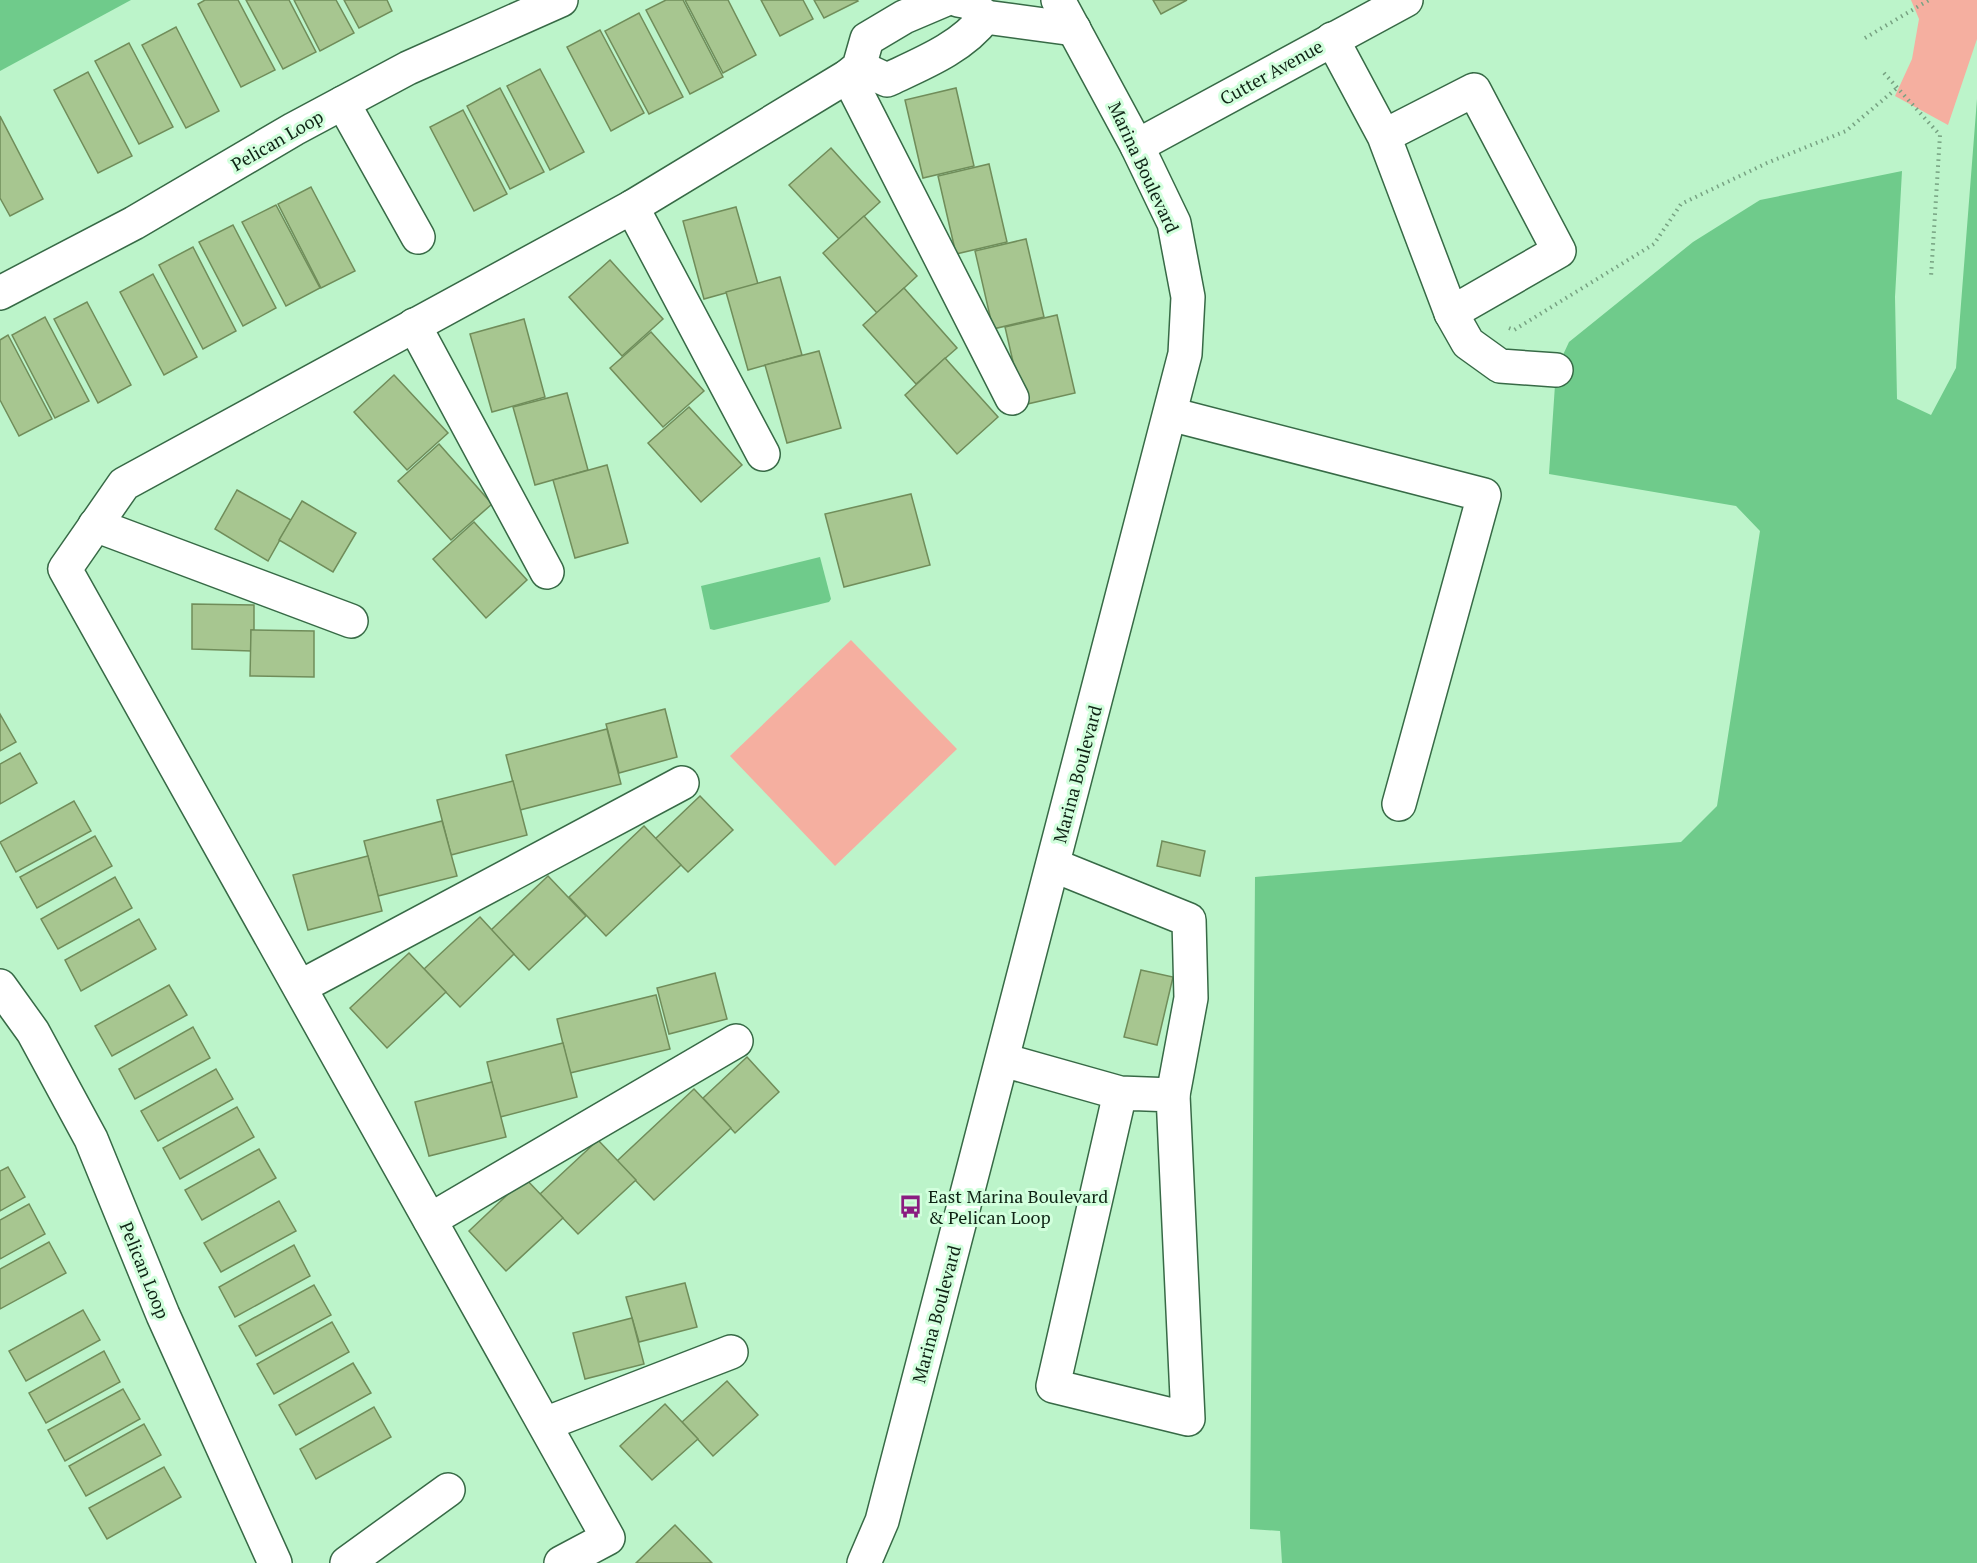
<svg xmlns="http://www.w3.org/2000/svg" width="1977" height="1563" viewBox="0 0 1977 1563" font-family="'PT Serif',serif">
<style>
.green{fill:#f5afa0}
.water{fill:#6fcb8b}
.building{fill:#a7c690;stroke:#708d5a;stroke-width:1.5}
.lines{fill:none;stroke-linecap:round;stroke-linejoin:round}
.minor-casing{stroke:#376a46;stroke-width:36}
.path{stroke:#77a282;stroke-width:4;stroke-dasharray:1.5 4.5;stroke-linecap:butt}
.minor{stroke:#fff;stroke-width:33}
.labels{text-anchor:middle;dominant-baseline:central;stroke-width:6;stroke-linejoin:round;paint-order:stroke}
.street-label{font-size:18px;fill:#0f2415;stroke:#d2ffdd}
.poi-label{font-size:18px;fill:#0f2415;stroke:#d2ffdd;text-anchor:start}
</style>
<rect width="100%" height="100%" fill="#bcf4ca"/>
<g class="green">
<polygon points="1911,0 1977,0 1977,39 1948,125 1895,96 1912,59 1919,19"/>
<polygon points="851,640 957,749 835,866 730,756"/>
</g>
<g class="water">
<polygon points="0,0 131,0 0,71"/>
<polygon points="1977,99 1977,1563 1282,1563 1280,1531 1250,1529 1255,877 1681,842 1717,806 1760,531 1736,506 1549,474 1556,370 1569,342 1693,242 1760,200 1902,171 1895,297 1897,399 1931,415 1956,368"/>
<polygon points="820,557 831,599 829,602 714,630 710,629 701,586"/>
</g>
<g class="building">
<polygon points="205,0 238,0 275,70 241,87 198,4"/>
<polygon points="246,0 289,0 316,52 283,69"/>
<polygon points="294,0 336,0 354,33 320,51"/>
<polygon points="344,0 387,0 392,11 359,28"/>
<polygon points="666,0 683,0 723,77 690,94 646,10"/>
<polygon points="685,0 728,0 756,55 723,73"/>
<polygon points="761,0 803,0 813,19 780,36"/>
<polygon points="814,0 857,0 858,1 824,18"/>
<polygon points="1153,0 1187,0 1161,14"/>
<polygon points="639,13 683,97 649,114 605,31"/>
<polygon points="176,27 219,111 186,128 142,45"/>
<polygon points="600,30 644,113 611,131 567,47"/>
<polygon points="129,43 173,127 139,144 95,61"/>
<polygon points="540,69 584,152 550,170 507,86"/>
<polygon points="88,72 132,156 98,173 54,90"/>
<polygon points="500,88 544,172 510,189 467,106"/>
<polygon points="956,88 974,166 923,178 905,100"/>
<polygon points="463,110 507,194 474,211 430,127"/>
<polygon points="0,116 43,199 10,216 0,198"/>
<polygon points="831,148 880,202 839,239 789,185"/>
<polygon points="989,164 1007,242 956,254 938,176"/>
<polygon points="311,187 355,271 321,288 278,204"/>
<polygon points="276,205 320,288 286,306 242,222"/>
<polygon points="736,207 758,284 704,299 683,221"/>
<polygon points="864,216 917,276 877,313 823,253"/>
<polygon points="233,225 276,308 243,326 199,242"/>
<polygon points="1026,239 1044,317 993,329 975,251"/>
<polygon points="193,247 236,331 203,349 159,265"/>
<polygon points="610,260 663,319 622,356 569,297"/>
<polygon points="153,274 197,357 164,375 120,292"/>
<polygon points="780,277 802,355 748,370 726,292"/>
<polygon points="904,288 957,348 916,384 863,325"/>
<polygon points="87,302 131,385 98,403 54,319"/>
<polygon points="1057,315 1075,393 1023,405 1005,327"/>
<polygon points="45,317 89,401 55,418 12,335"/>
<polygon points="524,319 545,397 492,412 470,334"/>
<polygon points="651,332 704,391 663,427 610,368"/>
<polygon points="8,335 52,419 19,436 0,400 0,340"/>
<polygon points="819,351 841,428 787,443 765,365"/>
<polygon points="945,358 998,417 957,454 905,395"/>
<polygon points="394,375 448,433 407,470 354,412"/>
<polygon points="567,393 588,470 535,485 513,407"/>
<polygon points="689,407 742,465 701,502 648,443"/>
<polygon points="439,444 492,504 451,540 398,481"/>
<polygon points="607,465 628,543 575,558 553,480"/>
<polygon points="237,490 291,520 268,561 215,529"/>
<polygon points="911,494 930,565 844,587 825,514"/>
<polygon points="302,501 356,533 333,572 279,540"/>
<polygon points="474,522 527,580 486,618 433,559"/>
<polygon points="192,604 254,605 254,630 251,630 251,651 192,649"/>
<polygon points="251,630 314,631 314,677 250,676"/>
<polygon points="665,709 677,757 619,773 606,724"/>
<polygon points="0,714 16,742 0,751"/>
<polygon points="607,729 621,784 520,810 506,755"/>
<polygon points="20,753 37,783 0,804 0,764"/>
<polygon points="513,781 527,835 451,855 437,800"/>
<polygon points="700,796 733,830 688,872 655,839"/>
<polygon points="74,801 91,831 16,872 0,842"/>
<polygon points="442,821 457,876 378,896 364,841"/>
<polygon points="644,826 681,865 606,936 569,897"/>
<polygon points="95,836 112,866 37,908 20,877"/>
<polygon points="1162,841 1205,851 1200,876 1157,866"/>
<polygon points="368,856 382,911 308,930 293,875"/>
<polygon points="548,876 586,916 529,970 491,930"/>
<polygon points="115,877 132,908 58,949 41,919"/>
<polygon points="480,917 514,954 460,1007 424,969"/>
<polygon points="139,919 156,949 81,991 65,960"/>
<polygon points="409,953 446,992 387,1048 350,1008"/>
<polygon points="1141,970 1173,977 1157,1045 1124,1037"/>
<polygon points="715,973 727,1019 669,1034 657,988"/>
<polygon points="169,985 187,1015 112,1056 95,1026"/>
<polygon points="656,995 670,1049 570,1073 557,1019"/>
<polygon points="193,1027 210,1058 135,1099 119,1069"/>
<polygon points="563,1043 577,1097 500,1117 487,1062"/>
<polygon points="747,1057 779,1092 735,1133 703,1098"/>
<polygon points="216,1069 233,1099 158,1141 141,1111"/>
<polygon points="492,1082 506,1137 429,1156 415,1102"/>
<polygon points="694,1089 731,1128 654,1200 617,1161"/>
<polygon points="237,1107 254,1137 180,1179 163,1148"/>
<polygon points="598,1140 636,1180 578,1234 540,1194"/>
<polygon points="259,1149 276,1178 202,1220 185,1190"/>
<polygon points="8,1167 25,1197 0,1211 0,1171"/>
<polygon points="525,1178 563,1218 506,1271 469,1231"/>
<polygon points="279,1201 296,1231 221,1272 204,1243"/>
<polygon points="29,1204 45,1234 0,1259 0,1220"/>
<polygon points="49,1242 66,1273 0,1309 0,1269"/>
<polygon points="294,1245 310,1276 235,1317 219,1287"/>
<polygon points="685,1283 697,1327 639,1342 626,1297"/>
<polygon points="314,1285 331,1315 256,1356 239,1326"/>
<polygon points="83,1310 100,1340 26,1381 9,1351"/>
<polygon points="632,1318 644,1364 585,1379 573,1333"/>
<polygon points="332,1322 349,1352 274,1394 257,1364"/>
<polygon points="104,1351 120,1382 46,1423 29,1393"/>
<polygon points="353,1363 371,1393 296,1435 279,1405"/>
<polygon points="727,1381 758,1415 713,1456 682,1422"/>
<polygon points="123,1389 140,1419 65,1461 48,1430"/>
<polygon points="665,1404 698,1439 652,1480 620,1446"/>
<polygon points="374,1407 391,1437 316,1479 300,1449"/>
<polygon points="144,1424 161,1455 86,1496 69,1466"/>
<polygon points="164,1467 181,1497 107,1539 89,1508"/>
<polygon points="675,1525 712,1563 636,1563"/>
</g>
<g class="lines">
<defs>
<g id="minor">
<polyline points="985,17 1074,29"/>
<polyline points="1332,39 1384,136 1474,90 1559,251 1451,313 1384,136"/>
<path d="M859 67 887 80C921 64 962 48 985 17L969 2 958 0"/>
<polyline points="848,76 1012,398"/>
<polyline points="343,103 418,237"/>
<polyline points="1137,146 1406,0"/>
<polyline points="632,207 763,454"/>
<polyline points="0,293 134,223 294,129 408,68 561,0"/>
<polyline points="1451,313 1468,343 1500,366 1556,370"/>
<polyline points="414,325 547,572"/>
<polyline points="1170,414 1484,495 1399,804"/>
<polyline points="95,525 351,621"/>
<polyline points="1053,865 1189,920 1191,998 1173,1095"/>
<polyline points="0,986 33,1032 91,1139 163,1315 275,1563"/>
<polyline points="300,987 682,783"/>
<polyline points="1003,1060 1120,1093 1173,1095 1188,1419 1053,1386 1120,1093"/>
<polyline points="430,1220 736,1041"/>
<polyline points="545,1424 731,1352"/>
<polyline points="347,1563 448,1490"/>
<polyline points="561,1563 608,1538 65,569 124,484 632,207 848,76 859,67 867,39 904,17 944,0"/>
<polyline points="864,1563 882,1521 1185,354 1188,297 1174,223 1137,146 1058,0"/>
</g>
</defs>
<use href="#minor" class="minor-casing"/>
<g class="path">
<polyline points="1865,38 1929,0"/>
<polyline points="1884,73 1940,135 1931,277"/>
<polyline points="1509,328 1514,330 1654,244 1681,204 1767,163 1846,131 1897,88"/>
</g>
<use href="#minor" class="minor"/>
</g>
<defs>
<symbol id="bus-bare" viewBox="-9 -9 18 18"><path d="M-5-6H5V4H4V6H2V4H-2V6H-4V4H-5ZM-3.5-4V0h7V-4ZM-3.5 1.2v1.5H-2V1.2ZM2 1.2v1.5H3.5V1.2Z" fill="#8a1c80" stroke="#d2ffdd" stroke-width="2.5" paint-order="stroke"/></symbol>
</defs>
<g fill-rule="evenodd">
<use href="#bus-bare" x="894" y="1190" width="33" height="33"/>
</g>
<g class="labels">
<g class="street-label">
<text transform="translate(1271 72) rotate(-29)">Cutter Avenue</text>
<text transform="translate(277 140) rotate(-30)">Pelican Loop</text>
<text transform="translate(1144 167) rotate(65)">Marina Boulevard</text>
<text transform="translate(1077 774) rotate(-75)">Marina Boulevard</text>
<text transform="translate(145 1270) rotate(68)">Pelican Loop</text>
<text transform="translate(936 1314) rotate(-75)">Marina Boulevard</text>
</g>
<g class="poi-label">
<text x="928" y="1196">East Marina Boulevard<tspan x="928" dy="21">&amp; Pelican Loop</tspan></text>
</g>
</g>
</svg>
